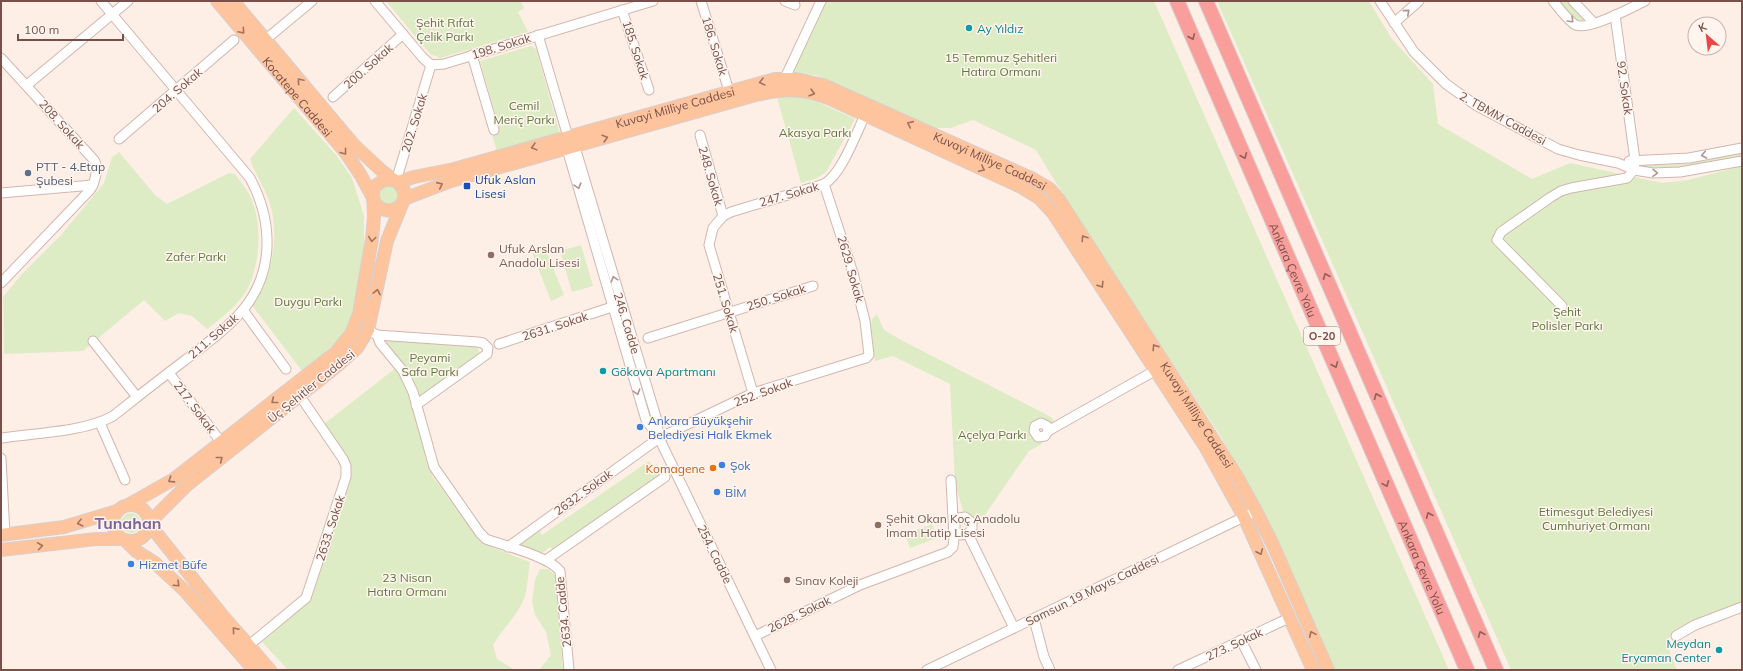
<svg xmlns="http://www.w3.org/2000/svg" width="1743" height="671" viewBox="0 0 1743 671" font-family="Mulish,sans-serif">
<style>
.green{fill:#ddecc4}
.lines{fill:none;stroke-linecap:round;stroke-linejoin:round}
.minor-casing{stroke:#d2b6ae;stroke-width:11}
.major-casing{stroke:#d9cecc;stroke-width:14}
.highway-casing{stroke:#d9cecc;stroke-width:16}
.minor{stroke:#fff;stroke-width:9}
.major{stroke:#fec49d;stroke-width:12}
.highway{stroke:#fa9e9b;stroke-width:14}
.oneway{stroke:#ae9592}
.oneway2{stroke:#a07262}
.oneway3{stroke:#925f59}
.culture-dot{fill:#0f9aa8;stroke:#fff4ee;stroke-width:1.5}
.service-dot{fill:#5c6f8a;stroke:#fff4ee;stroke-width:1.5}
.transit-dot{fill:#1a4fb4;stroke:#fff4ee;stroke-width:1.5}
.education-dot{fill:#8d6e63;stroke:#fff4ee;stroke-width:1.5}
.shop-dot{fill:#3f7fe0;stroke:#fff4ee;stroke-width:1.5}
.food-dot{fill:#e8710a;stroke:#fff4ee;stroke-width:1.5}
.labels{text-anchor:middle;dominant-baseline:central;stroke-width:3;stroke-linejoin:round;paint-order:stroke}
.shield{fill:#fff4ee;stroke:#a0807a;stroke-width:1}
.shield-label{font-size:11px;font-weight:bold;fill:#784f49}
.park-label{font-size:12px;fill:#5d793e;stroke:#fff4ee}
.culture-label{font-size:12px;fill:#0d838f;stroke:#fff4ee;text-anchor:start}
.street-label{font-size:12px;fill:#784f49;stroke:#fff4ee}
.service-label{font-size:12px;fill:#4e5e75;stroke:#fff4ee;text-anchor:start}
.transit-label{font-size:12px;fill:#164399;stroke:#fff4ee;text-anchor:start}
.education-label{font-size:12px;fill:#785e54;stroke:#fff4ee;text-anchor:start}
.shop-label{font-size:12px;fill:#366cbe;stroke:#fff4ee;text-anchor:start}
.food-label{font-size:12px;fill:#c56008;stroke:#fff4ee;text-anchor:end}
.district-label{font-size:16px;font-weight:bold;fill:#7d659c;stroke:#fff4ee}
</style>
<rect width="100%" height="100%" fill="#fdefe6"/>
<g class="green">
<polygon points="386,1 521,1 524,8 518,12 528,32 440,58 430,54"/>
<polygon points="826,1 1154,1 1449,670 1334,670 1261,509 1221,437 1083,227 1036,150 973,120 951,128 935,128 816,75 795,74 793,68"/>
<path d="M1217 1H1369L1392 39 1433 84 1438 124 1532 179 1570 163 1662 183 1688 180 1742 166V604C1727 611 1667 623 1668 643 1669 652 1674 662 1677 670H1511Z"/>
<polygon points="1555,1 1570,1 1583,18 1583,20 1579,23"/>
<polygon points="531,46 536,49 560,134 497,152 492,135 499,127 480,61"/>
<polygon points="790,95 811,99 855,119 826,172 817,178 801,183 777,97"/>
<path d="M294 108 337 156 352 178 364 216V247L352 321 340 337 321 356 302 371 251 304C274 279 281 227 267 196 262 183 254 172 250 159Z"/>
<path d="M119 152 155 195 167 204 229 173 235 174C239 180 244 186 248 192 263 218 261 261 248 288 241 302 220 320 207 329L192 316 179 313 165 321 144 300 83 351 4 354 3 297 22 274 61 235 104 183 112 157Z"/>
<polygon points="1742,153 1742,157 1684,167 1639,167 1640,165 1686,164"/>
<path d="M389 183 398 189V199L389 205C381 203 378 200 378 191Z"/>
<polygon points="544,245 564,295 551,301 531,250"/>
<polygon points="581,245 593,286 572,292 560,251"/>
<polygon points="877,314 884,330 903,341 1028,405 1051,417 1055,422 1053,424 1046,420 1037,422 1042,444 1029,451 978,525 975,526 964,514 955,483 950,384 893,356 875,361 871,325 872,319"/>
<polygon points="388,339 476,344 480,354 420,397 409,372 385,342"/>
<path d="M397 367 411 394 426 459 433 477 484 544 530 562C528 573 528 585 525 596 519 614 502 629 493 645L497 659 515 670H288L262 642 311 600 350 482 349 462 324 424Z"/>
<polygon points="649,461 653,467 657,464 663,473 553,550 550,547 541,554 521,546 520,544 522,542 539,530 542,535"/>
<circle cx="131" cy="523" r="10"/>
<polygon points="932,524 937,538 910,548 905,534"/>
<polygon points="540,569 548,569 555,575 563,670 536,670 540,669 551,655 546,632 535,615 532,601 535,580"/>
</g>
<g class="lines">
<defs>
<g id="minor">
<polyline points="375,1 423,58 431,65 444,64 653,1"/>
<polyline points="701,1 729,91"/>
<polyline points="785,1 795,5"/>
<polyline points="1380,1 1414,52 1446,84 1477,106 1558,149 1579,155 1618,163 1634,170 1653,173 1680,172 1742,161"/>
<path d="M1553 1C1559 8 1566 18 1574 24 1585 33 1632 7 1645 1"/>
<polyline points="1573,1 1594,23"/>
<polyline points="622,10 649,90"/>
<polyline points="1394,23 1419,1"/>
<polyline points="538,35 566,130"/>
<polyline points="265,40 312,1"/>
<polyline points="472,55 494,130"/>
<path d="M1 58 94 160C99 167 95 183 90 190L1 283"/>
<polyline points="785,78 821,1"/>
<polyline points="27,85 128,1"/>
<polyline points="333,97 403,34"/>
<polyline points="700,135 723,216"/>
<polyline points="119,139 234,40"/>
<polyline points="575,147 656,417 659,436"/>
<polyline points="567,149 646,420 659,438 771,670"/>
<polyline points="1629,161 1689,158 1742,148"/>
<polyline points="396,181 431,65"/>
<polyline points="1,193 93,185"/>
<polyline points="1562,306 1497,240 1501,232 1551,197 1561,191 1571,188 1627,178 1634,170 1635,160 1615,15"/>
<polyline points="243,310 286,369"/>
<path d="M368 330 377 335 380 343 403 371 413 392 434 467 480 533 486 539C505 546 548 556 560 571L569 670"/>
<polyline points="377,335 478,342 483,343 488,348 487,354 416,405"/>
<polyline points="648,338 813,286"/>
<polyline points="93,341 137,397"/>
<polyline points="499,344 612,307"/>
<polyline points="169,373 221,442"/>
<path d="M753 393 709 245 713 228 723 216 731 212 824 184C841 175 856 134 865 115"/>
<polyline points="100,423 125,480"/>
<polyline points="1048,431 1047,426 1041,423 1035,426 1034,431 1038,437 1045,436 1048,431 1156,370"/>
<path d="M1 438C34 433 85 432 113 416 136 398 160 379 184 361 204 345 225 331 242 311 275 272 273 221 250 178L101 1"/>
<polyline points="1,458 5,535"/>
<polyline points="968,534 960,535 955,531 955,522 959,518 965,517 972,523 972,529 968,534 1014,628"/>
<polyline points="508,547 659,438 753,393 866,358 869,355 865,321 853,273 824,184"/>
<polyline points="546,560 665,477"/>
<polyline points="1034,619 1044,657 1050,670"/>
<polyline points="755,636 860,585 948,552 953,547 954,538 951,480"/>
<polyline points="1676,636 1695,625 1742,607"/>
<polyline points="1241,640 1256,670"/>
<polyline points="248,646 306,598 346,477 346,466 343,459 300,396"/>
<polyline points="927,670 1250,514"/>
<polyline points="1178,670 1289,618"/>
</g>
<g id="major">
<path id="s1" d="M217 1 346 153 360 174 372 196"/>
<polyline points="233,1 354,145 383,172 394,180"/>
<path id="s2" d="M398 182 414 177 454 169 775 79H796L823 85 1033 179 1050 189 1060 201 1236 475 1256 511 1273 545 1328 670"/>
<path d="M404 199 451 181 752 96C781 89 800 87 828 98L1021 187 1039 198 1053 213 1206 448 1244 517 1313 670"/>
<path d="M373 200C380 212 393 214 402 204"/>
<circle cx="131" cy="523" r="18"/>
<polyline points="128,505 174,479 335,353 351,334 359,314 372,239 374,217 373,190 375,186 384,180 394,180 398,182 404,190 404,199 387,241 368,330 357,348 337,366 187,485 150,522"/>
<polyline points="149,524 222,615 270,670"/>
<polyline points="1,535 64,527 117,511"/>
<polyline points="126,541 136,551 155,563 185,591 254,670"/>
<polyline points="1,550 96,539 121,539"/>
</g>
<g id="highway">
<path id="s3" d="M1177 1 1467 670"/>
<polyline points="1206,1 1496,670"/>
</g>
</defs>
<use href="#minor" class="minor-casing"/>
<use href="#major" class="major-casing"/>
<use href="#highway" class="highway-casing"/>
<use href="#minor" class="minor"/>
<use href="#major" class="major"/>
<use href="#highway" class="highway"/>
</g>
<defs><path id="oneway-chevron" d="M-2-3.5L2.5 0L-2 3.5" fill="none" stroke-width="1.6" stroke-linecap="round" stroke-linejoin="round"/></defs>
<g class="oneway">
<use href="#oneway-chevron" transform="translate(1407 12) rotate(-40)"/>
<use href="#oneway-chevron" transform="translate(1571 20) rotate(45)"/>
<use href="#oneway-chevron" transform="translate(1704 155) rotate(169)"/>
<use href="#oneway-chevron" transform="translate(1655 173) rotate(2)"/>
<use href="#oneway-chevron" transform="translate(578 186) rotate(74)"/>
<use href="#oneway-chevron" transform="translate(614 279) rotate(-107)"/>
<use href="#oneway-chevron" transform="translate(637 392) rotate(73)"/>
</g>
<g class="oneway2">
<use href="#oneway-chevron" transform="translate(242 31) rotate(50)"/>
<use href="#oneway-chevron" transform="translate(300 81) rotate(-130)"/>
<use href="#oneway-chevron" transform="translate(762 82) rotate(166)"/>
<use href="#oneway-chevron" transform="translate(812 93) rotate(16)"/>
<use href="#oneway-chevron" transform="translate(910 124) rotate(-156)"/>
<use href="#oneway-chevron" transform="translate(605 138) rotate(-16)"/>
<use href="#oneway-chevron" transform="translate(534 147) rotate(165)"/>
<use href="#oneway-chevron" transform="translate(344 152) rotate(52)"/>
<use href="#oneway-chevron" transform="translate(982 169) rotate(25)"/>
<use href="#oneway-chevron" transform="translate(440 185) rotate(-24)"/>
<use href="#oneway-chevron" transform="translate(1084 238) rotate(-123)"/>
<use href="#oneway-chevron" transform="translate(372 239) rotate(98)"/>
<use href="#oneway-chevron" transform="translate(1101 285) rotate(57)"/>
<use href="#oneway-chevron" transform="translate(377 292) rotate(-78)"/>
<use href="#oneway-chevron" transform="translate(1155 347) rotate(-123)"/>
<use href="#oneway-chevron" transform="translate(274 401) rotate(142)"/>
<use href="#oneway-chevron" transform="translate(220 459) rotate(-38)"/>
<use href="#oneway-chevron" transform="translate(171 480) rotate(147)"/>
<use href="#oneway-chevron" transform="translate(80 523) rotate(166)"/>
<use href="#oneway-chevron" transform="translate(40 546) rotate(-7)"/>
<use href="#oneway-chevron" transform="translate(1260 552) rotate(65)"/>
<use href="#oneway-chevron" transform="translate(177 584) rotate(43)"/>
<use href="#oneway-chevron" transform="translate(235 630) rotate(-130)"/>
<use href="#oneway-chevron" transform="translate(1312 634) rotate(-114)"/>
</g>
<g class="oneway3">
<use href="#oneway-chevron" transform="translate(1192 37) rotate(67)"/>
<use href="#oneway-chevron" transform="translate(1244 156) rotate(67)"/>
<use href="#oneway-chevron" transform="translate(1326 276) rotate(-113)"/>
<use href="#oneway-chevron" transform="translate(1335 365) rotate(67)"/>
<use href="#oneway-chevron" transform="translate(1377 396) rotate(-113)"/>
<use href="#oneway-chevron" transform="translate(1386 484) rotate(67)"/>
<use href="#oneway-chevron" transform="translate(1429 515) rotate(-113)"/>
<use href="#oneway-chevron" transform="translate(1481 634) rotate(-113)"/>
</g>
<g class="culture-dot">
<circle cx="969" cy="28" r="4"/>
<circle cx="603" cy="371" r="4"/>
<circle cx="1719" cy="650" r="4"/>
</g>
<circle class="service-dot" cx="28" cy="173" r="4"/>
<rect class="transit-dot" x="463" y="182" width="8" height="8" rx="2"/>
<g class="education-dot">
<circle cx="491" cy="255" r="4"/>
<circle cx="878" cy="525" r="4"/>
<circle cx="787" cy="580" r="4"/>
</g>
<g class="shop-dot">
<circle cx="640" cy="427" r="4"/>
<circle cx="722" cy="465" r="4"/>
<circle cx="717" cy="492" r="4"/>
<circle cx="131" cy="564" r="4"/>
</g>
<circle class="food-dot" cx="713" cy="468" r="4"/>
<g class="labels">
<rect class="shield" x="1304" y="327" width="36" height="18" rx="3"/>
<g class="shield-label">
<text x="1322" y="336">O-20</text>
</g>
<g class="park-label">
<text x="445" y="22">Şehit Rıfat<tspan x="445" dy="14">Çelik Parkı</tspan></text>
<text x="1001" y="57">15 Temmuz Şehitleri<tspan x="1001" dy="14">Hatıra Ormanı</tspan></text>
<text x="524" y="105">Cemil<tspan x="524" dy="14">Meriç Parkı</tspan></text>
<text x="815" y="132">Akasya Parkı</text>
<text x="196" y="256">Zafer Parkı</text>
<text x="308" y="301">Duygu Parkı</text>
<text x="1567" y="311">Şehit<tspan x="1567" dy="14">Polisler Parkı</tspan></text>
<text x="430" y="357">Peyami<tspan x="430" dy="14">Safa Parkı</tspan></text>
<text x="992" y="434">Açelya Parkı</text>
<text x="1596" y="511">Etimesgut Belediyesi<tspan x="1596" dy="14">Cumhuriyet Ormanı</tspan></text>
<text x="407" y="577">23 Nisan<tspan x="407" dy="14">Hatıra Ormanı</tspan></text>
</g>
<g class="culture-label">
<text x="977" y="28">Ay Yıldız</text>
<text x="611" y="371">Gökova Apartmanı</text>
<text x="1711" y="643" text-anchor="end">Meydan<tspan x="1711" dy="14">Eryaman Center</tspan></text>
</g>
<g class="street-label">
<text transform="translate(501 46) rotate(-17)">198. Sokak</text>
<text transform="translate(715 46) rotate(73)">186. Sokak</text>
<text transform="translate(636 50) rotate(72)">185. Sokak</text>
<text transform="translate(368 66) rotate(-42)">200. Sokak</text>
<text transform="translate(1625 88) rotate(82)">92. Sokak</text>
<text transform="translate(177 90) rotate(-41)">204. Sokak</text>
<text stroke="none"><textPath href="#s1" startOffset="125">Kocatepe Caddesi</textPath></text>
<text stroke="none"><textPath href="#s2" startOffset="287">Kuvayi Milliye Caddesi</textPath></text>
<text transform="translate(1503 118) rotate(29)">2. TBMM Caddesi</text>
<text transform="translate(414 123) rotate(-73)">202. Sokak</text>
<text transform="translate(62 124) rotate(48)">208. Sokak</text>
<text stroke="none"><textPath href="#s2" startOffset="623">Kuvayi Milliye Caddesi</textPath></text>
<text transform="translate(711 176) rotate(74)">248. Sokak</text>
<text transform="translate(789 194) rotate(-16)">247. Sokak</text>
<text transform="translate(851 269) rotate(74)">2629. Sokak</text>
<text stroke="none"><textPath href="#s3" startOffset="293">Ankara Çevre Yolu</textPath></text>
<text transform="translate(776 297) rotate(-18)">250. Sokak</text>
<text transform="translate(726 303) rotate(73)">251. Sokak</text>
<text transform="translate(627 323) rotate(73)">246. Cadde</text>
<text transform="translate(555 326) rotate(-18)">2631. Sokak</text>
<text transform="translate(213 336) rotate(-41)">211. Sokak</text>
<text transform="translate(311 386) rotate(-39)">Üç Şehitler Caddesi</text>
<text transform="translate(763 392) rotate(-20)">252. Sokak</text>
<text transform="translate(195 407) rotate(53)">217. Sokak</text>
<text stroke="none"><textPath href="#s2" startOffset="959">Kuvayi Milliye Caddesi</textPath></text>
<text transform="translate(583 492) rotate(-36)">2632. Sokak</text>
<text transform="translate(330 528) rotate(-72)">2633. Sokak</text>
<text transform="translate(715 554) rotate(64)">254. Cadde</text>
<text stroke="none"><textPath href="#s3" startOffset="617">Ankara Çevre Yolu</textPath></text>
<text transform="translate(1092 590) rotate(-26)">Samsun 19 Mayıs Caddesi</text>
<text transform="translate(563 612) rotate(-96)">2634. Cadde</text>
<text transform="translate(799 614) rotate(-26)">2628. Sokak</text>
<text transform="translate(1234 644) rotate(-25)">273. Sokak</text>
</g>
<g class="service-label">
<text x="36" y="166">PTT - 4.Etap<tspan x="36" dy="14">Şubesi</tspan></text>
</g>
<g class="transit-label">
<text x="475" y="179">Ufuk Aslan<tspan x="475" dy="14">Lisesi</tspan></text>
</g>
<g class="education-label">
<text x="499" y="248">Ufuk Arslan<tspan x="499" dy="14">Anadolu Lisesi</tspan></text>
<text x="886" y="518">Şehit Okan Koç Anadolu<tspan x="886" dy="14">İmam Hatip Lisesi</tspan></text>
<text x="795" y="580">Sınav Koleji</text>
</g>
<g class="shop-label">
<text x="648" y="420">Ankara Büyükşehir<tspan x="648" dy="14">Belediyesi Halk Ekmek</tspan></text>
<text x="730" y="465">Şok</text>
<text x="725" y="492">BİM</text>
<text x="139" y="564">Hizmet Büfe</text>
</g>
<g class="food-label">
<text x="705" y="468">Komagene</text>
</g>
<g class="district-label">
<text x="128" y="523">Tunahan</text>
</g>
</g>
<rect width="1743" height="671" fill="none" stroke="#784f49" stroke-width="4"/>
<g transform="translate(1707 36) rotate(332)"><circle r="19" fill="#fff4ee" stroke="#c9b2ac"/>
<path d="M0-3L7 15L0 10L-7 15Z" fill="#ec4747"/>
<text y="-6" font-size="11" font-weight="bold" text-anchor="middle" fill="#784f49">K</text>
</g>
<path d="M18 34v6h105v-6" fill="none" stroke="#784f49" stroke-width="2"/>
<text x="24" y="34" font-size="12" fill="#784f49" stroke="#fff4ee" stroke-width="3" paint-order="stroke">100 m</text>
</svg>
